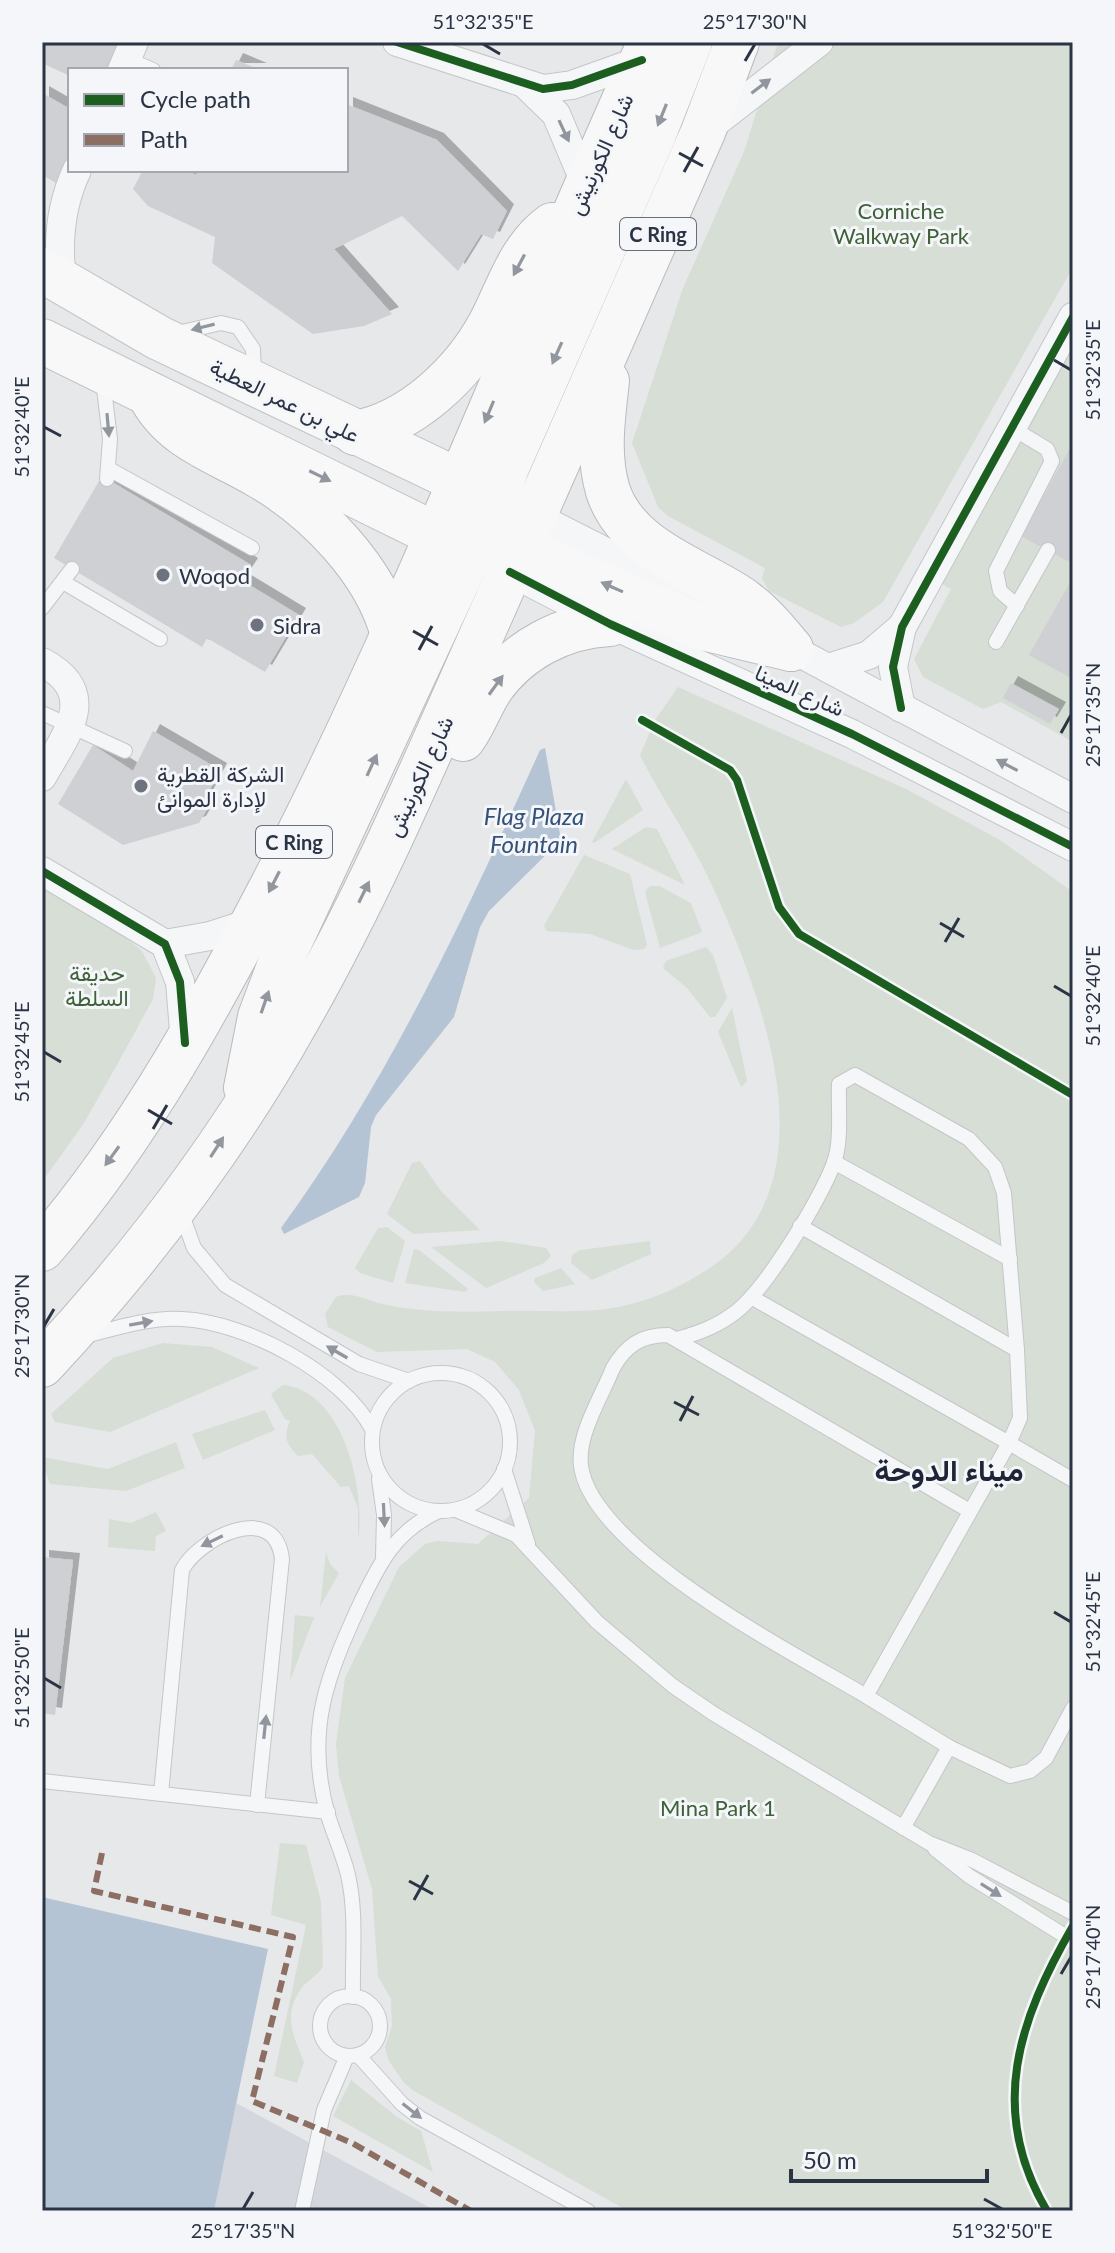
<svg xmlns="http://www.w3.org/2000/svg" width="1115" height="2253" viewBox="0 0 1115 2253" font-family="Lato,Vazirmatn,sans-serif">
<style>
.built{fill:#d4d7dd}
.green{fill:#d6ded6}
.water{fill:#b4c4d5}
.building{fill:#ced0d3;filter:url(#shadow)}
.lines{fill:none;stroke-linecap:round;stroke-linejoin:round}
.service-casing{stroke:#c4c6c8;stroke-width:16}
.minor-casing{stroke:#c4c6c8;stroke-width:30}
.primary-casing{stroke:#c2c5c8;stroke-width:46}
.trunk-casing{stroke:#b8bbbf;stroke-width:46}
.service{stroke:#f5f6f7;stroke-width:14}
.minor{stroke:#f5f6f7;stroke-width:28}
.primary{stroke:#f8f8f8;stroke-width:44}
.trunk{stroke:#f8f8f8;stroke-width:44}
.quiet{stroke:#8d6e63;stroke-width:6;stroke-dasharray:12 6;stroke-linecap:butt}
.cycleway-casing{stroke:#f4f6f9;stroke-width:13}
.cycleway{stroke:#1b5e20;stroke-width:8}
.oneway{fill:#90959e}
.oneway2{fill:#92969e}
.ticks{fill:none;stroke:#2b3445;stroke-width:3}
.poi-dot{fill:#6c737f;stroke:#f4f6f9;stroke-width:3}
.labels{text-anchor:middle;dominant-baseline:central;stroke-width:6;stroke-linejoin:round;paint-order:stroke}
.shield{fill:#f4f6f9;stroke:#676e7b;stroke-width:2}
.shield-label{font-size:20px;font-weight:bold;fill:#2b3445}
.street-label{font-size:22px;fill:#2b3445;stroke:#f4f6f9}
.park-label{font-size:22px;fill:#3f6138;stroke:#f4f6f9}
.poi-label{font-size:22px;fill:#2b3445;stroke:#f4f6f9;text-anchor:start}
.water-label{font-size:24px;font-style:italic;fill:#34527a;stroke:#f4f6f9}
.district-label{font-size:30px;font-weight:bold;fill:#1d2536;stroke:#f4f6f9}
.neatline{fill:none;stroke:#2b3445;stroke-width:3}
.ticks-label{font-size:20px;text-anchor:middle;fill:#2b3445}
</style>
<defs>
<filter id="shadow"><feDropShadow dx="7" dy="-7" stdDeviation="0" flood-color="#0004"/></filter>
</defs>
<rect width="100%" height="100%" fill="#e6e8ea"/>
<polygon class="built" points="236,2103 436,2211 214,2211"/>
<g class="green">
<polygon points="778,42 1073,42 1073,267 883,602 854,623 841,627 769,591 762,578 765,568 668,516 658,507 632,443 683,288 744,152"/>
<polygon points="1073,298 1073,742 1001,702 983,709 923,677 914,659 951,589 919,571"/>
<path d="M678 687 906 789 1000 840 1073 892V2211H628L414 2091 404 2083 389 2061 385 2047 392 2026 391 1999 378 1976 372 1889 339 1776 336 1744 345 1678 399 1567 425 1544 437 1541 478 1544 529 1498 535 1431 519 1390 495 1362 467 1349 377 1352 328 1327 325 1314 336 1297C350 1290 368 1301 382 1304 422 1313 463 1312 503 1311 540 1310 582 1314 618 1307 645 1302 674 1290 697 1276 843 1194 762 993 708 877 688 835 660 796 640 755L655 720Z"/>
<polygon points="626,779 643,810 594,843 592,842"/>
<polygon points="646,827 657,829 685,885 612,849"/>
<polygon points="584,855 630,874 647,945 644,949 633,950 590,934 547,931 544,926"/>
<polygon points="42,885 128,939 142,951 156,978 153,999 118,1063 84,1123 42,1182"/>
<polygon points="650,886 659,886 691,903 702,932 660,948 645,892"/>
<polygon points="706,947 713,955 727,998 715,1017 710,1017 687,988 663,968 666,961"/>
<polygon points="732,1008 747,1081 741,1087 718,1032"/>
<polygon points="420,1161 441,1191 480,1230 413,1234 387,1214 412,1163"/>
<polygon points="387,1227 405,1241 393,1283 360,1273 355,1268 378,1228"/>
<polygon points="501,1241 546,1248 551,1256 544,1263 486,1288 431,1247"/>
<polygon points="650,1241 651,1254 592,1280 571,1263 572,1255 580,1250"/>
<polygon points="414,1249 419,1250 468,1289 465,1292 405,1283"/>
<polygon points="561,1268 575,1284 543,1291 534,1282 535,1278"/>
<polygon points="163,1343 212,1347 259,1368 110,1432 55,1422 51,1414 113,1358"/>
<path d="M283 1385C344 1391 366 1491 358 1540V1508L349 1486 341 1487 312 1454 298 1456C286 1444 283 1436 290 1421L285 1419 271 1394Z"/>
<polygon points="265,1410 275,1430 203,1460 192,1434"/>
<polygon points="176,1442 185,1468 126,1491 50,1484 42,1461 42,1457 108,1469"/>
<polygon points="156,1512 166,1531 156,1536 155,1551 108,1547 109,1519 131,1523"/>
<polygon points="326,1552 330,1564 339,1573 320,1607"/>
<polygon points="295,1615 314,1617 290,1681"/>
<path d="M280 1843 306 1845 321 1901 323 1966C318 1976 307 1980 301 1989 282 2016 294 2037 304 2062L297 2083 274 2076 306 1925 271 1915Z"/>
<polygon points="351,2080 397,2117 421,2131 433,2172 333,2116"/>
</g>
<g class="water">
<path d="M545 748 561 840 489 911 480 927 454 1017 376 1115 371 1127 365 1183 359 1197 284 1234 281 1228C389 1080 465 916 540 750Z"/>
<polygon points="42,1897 268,1949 214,2211 42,2211"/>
</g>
<g class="building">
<polygon points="42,42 132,42 119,70 70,70 70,76 42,63"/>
<polygon points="236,60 260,70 231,70"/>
<polygon points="42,93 70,109 70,161 58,184 42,175"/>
<polygon points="346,104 437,140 507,211 493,239 481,234 458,271 402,216 334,249 392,314 364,326 313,334 212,263 215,237 148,206 133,189 143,170 186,170 196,175 199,170 346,170"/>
<polygon points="1073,443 1073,564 1021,536"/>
<polygon points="102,476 251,565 241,580 299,615 265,672 207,638 202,647 54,558"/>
<polygon points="1073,577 1073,679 1029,655"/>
<polygon points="1011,683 1059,709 1050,724 1003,698"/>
<polygon points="153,731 220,770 204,801 210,804 199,823 123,845 58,804 93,745 133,771"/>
<polygon points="42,1557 73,1560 55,1715 42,1713"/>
</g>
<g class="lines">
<defs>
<g id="service">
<polyline points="127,59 153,70"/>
<polyline points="173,334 221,323 238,327 253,349 254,374"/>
<polyline points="103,380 110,439 107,479"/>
<polyline points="1012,428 1047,449 1052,461 996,571 1000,591 1017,606"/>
<polyline points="109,469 252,548"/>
<polyline points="63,582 160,639"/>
<polyline points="42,608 72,569"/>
<polyline points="996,642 1048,550"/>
<polyline points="42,713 125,751"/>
<polyline points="834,1162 1010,1259"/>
<polyline points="181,1212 194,1248 225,1285 359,1364 409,1381"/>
<polyline points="800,1226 1017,1350"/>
<path d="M85 1336C116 1328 150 1317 182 1319 246 1322 342 1373 372 1429"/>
<path d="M677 1339C699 1333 718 1326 737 1311 768 1286 819 1201 834 1163 842 1140 838 1108 839 1084L855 1075 969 1139 995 1167 1004 1193 1017 1350 1020 1418 1009 1443 751 1297"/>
<circle cx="441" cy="1442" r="69"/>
<polyline points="504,1469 528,1544"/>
<polyline points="379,1479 384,1515 383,1557"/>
<polyline points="1073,1480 1009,1443 866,1696 949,1747 1010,1776 1030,1771 1046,1758 1073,1708"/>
<polyline points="456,1510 516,1535 597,1622 673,1686 714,1714 929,1843 972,1860 1073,1913"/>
<path d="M866 1696C797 1655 592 1550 581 1466 577 1434 602 1396 613 1368 626 1345 642 1335 668 1335L968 1510"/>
<polyline points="42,1781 328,1812"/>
<path d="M161 1794 182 1570C199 1538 275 1500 282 1559L257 1805"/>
<polyline points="903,1828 949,1747"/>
<polyline points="935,1849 969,1876 1073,1941"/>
<circle cx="350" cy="2026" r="30"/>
<path d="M353 1997C352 1957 357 1914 348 1875 343 1854 333 1833 327 1812 305 1729 327 1676 361 1602 380 1562 396 1531 437 1512"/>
<polyline points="358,2055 402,2104 420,2118 588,2211"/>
<polyline points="302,2211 324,2110 347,2056"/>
</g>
<g id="minor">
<polyline points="397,42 543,89 572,85 642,60"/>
<polyline points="122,70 134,42"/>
<polyline points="528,87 556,114 586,185"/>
<polyline points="707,129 819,42"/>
<path d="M62 281C57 242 60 206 77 170"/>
<polyline points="535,516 716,608"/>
<polyline points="510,572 610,624 852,734 1073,847"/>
<polyline points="777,641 1073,799"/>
<path d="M42 662C101 693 66 735 42 777"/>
<polyline points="828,668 869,655 902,627"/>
<polyline points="901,708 893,667 902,627 1073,317"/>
<polyline points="42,871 165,944 180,982 185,1043"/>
<polyline points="165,944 210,936 253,922"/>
</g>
<g id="primary">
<polyline points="42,270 159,338 493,497"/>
<polyline points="42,341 469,551"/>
</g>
<g id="trunk">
<path d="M607 381C603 417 597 455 608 491 626 546 689 566 734 594 757 608 774 628 791 649"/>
<path d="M149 394C173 440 217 451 259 476 316 509 376 570 393 635"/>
<path d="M355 433C411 423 463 374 490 324 508 290 519 249 552 225"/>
<polyline points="495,538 703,628 791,649"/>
<polyline points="497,551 492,511 507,467 654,134 690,42"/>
<path d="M463 739C474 724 480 706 490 690 517 650 563 626 610 624"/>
<polyline points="246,1088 260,1017 281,961 471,552 472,516 459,482"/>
<path d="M42 1249C141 1135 215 996 284 863 420 596 526 315 650 42"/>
<path d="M42 1365C140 1260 228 1144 298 1019 374 886 433 744 495 605 565 447 633 289 703 132L737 42"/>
</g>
</defs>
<use href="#service" class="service-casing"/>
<use href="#minor" class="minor-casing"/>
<use href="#primary" class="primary-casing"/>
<use href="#trunk" class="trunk-casing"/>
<use href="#service" class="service"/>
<use href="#minor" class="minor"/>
<use href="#primary" class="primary"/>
<use href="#trunk" class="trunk"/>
<polyline class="quiet" points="102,1853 94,1891 293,1937 252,2101 352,2143 471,2211"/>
<defs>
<g id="cycleway">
<polyline points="397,42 543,89 572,85 642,60"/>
<polyline points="510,572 610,624 852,734 1073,847"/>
<polyline points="901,708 893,667 902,627 1073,317"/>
<polyline points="642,720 730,770 737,780 779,907 799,934 1073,1095"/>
<polyline points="42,871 165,944 180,982 185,1043"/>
<path d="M1047 2211C987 2110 1019 2019 1073 1926"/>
</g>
</defs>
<use href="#cycleway" class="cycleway-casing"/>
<use href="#cycleway" class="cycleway"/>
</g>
<defs><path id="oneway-solid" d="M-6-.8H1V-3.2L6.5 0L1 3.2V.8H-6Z" transform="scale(2)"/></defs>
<g class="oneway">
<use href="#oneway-solid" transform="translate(761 86) rotate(-37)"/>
<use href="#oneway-solid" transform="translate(564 131) rotate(65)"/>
<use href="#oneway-solid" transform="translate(203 327) rotate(166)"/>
<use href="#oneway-solid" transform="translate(108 425) rotate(85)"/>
<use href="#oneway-solid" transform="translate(1007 765) rotate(-152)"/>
<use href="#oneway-solid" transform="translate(141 1323) rotate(-10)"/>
<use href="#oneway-solid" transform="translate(337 1352) rotate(-150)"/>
<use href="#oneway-solid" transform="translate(384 1515) rotate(87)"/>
<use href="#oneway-solid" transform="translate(212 1541) rotate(154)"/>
<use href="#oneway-solid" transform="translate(265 1727) rotate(-84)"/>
<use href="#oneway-solid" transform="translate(991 1890) rotate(32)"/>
<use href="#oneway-solid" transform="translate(412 2111) rotate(38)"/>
</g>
<g class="oneway2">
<use href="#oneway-solid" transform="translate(662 115) rotate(112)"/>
<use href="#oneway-solid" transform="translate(519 265) rotate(118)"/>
<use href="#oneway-solid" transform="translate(557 353) rotate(114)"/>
<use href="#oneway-solid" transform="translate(489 412) rotate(113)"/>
<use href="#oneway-solid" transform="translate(320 476) rotate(26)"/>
<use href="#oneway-solid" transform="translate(612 587) rotate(-156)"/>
<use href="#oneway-solid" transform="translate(496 685) rotate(-54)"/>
<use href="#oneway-solid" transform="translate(372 765) rotate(-65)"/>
<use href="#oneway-solid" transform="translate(274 882) rotate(117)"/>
<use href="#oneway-solid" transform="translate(364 892) rotate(-64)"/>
<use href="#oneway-solid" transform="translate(265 1002) rotate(-71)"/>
<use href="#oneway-solid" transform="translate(217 1147) rotate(-57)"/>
<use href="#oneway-solid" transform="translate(112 1156) rotate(126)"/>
</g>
<path class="ticks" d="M483 44 500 54M745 61 755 44M679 153 703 166M684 172 698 147M1054 360 1071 370M44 427 61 436M413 631 438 645M419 650 432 626M1061 733 1071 715M940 923 964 937M945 942 959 918M1054 986 1071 996M44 1052 61 1062M148 1110 172 1124M153 1129 167 1105M44 1326 54 1309M674 1402 699 1415M680 1421 693 1396M1054 1612 1071 1622M44 1678 61 1688M409 1881 433 1894M414 1900 428 1875M1061 1974 1071 1957M984 2199 1002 2209M243 2209 253 2192"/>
<g class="poi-dot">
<circle cx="163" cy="575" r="8"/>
<circle cx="257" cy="625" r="8"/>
<circle cx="141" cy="786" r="8"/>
</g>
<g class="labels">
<g class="shield">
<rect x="620" y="218" width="76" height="32" rx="6"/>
<rect x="256" y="826" width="76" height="32" rx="6"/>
</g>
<g class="shield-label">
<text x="658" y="234">C Ring</text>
<text x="294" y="842">C Ring</text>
</g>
<g class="street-label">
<text transform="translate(600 154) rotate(-66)">شارع الكورنيش</text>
<text transform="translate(285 400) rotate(26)">علي بن عمر العطية</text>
<text transform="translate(800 690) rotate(24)">شارع المينا</text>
<text transform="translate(419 776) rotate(-65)">شارع الكورنيش</text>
</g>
<g class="park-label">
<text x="901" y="210">Corniche<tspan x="901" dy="25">Walkway Park</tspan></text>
<text x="97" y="972">حديقة<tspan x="97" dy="25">السلطة</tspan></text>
<text x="718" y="1807">Mina Park 1</text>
</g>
<g class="poi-label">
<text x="179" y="575">Woqod</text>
<text x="273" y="625">Sidra</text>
<text x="157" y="773">الشركة القطرية<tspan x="157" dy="25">لإدارة الموانئ</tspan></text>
</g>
<g class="water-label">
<text x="534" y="815">Flag Plaza<tspan x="534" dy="28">Fountain</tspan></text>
</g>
<g class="district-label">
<text x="949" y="1469">ميناء الدوحة</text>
</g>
</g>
<rect width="1115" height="2253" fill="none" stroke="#f4f6f9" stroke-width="88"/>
<rect x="68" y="68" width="280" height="104" fill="#f4f6f9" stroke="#a4a8b1" stroke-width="2"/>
<rect x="84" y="94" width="40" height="12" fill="#1b5e20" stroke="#a4a8b1" stroke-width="2"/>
<text x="140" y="108" font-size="24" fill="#2b3445">Cycle path</text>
<rect x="84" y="134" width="40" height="12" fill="#8d6e63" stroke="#a4a8b1" stroke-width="2"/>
<text x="140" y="148" font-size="24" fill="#2b3445">Path</text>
<path d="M791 2169v12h196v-12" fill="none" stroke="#2b3445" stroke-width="4"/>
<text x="803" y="2169" font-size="24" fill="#2b3445" stroke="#f4f6f9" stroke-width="6" paint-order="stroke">50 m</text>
<rect x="44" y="44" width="1027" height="2165" class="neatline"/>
<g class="ticks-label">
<text x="483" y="29">51°32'35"E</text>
<text x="755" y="29">25°17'30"N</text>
<text transform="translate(1093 370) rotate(-90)" y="7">51°32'35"E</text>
<text transform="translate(22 427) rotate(-90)" y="7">51°32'40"E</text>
<text transform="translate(1093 715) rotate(-90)" y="7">25°17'35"N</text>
<text transform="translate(1093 996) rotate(-90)" y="7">51°32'40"E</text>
<text transform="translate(22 1052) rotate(-90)" y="7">51°32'45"E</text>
<text transform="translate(22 1326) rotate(-90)" y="7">25°17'30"N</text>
<text transform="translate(1093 1622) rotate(-90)" y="7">51°32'45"E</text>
<text transform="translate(22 1678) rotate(-90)" y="7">51°32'50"E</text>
<text transform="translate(1093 1957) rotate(-90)" y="7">25°17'40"N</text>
<text x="243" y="2238">25°17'35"N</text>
<text x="1002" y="2238">51°32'50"E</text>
</g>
</svg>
